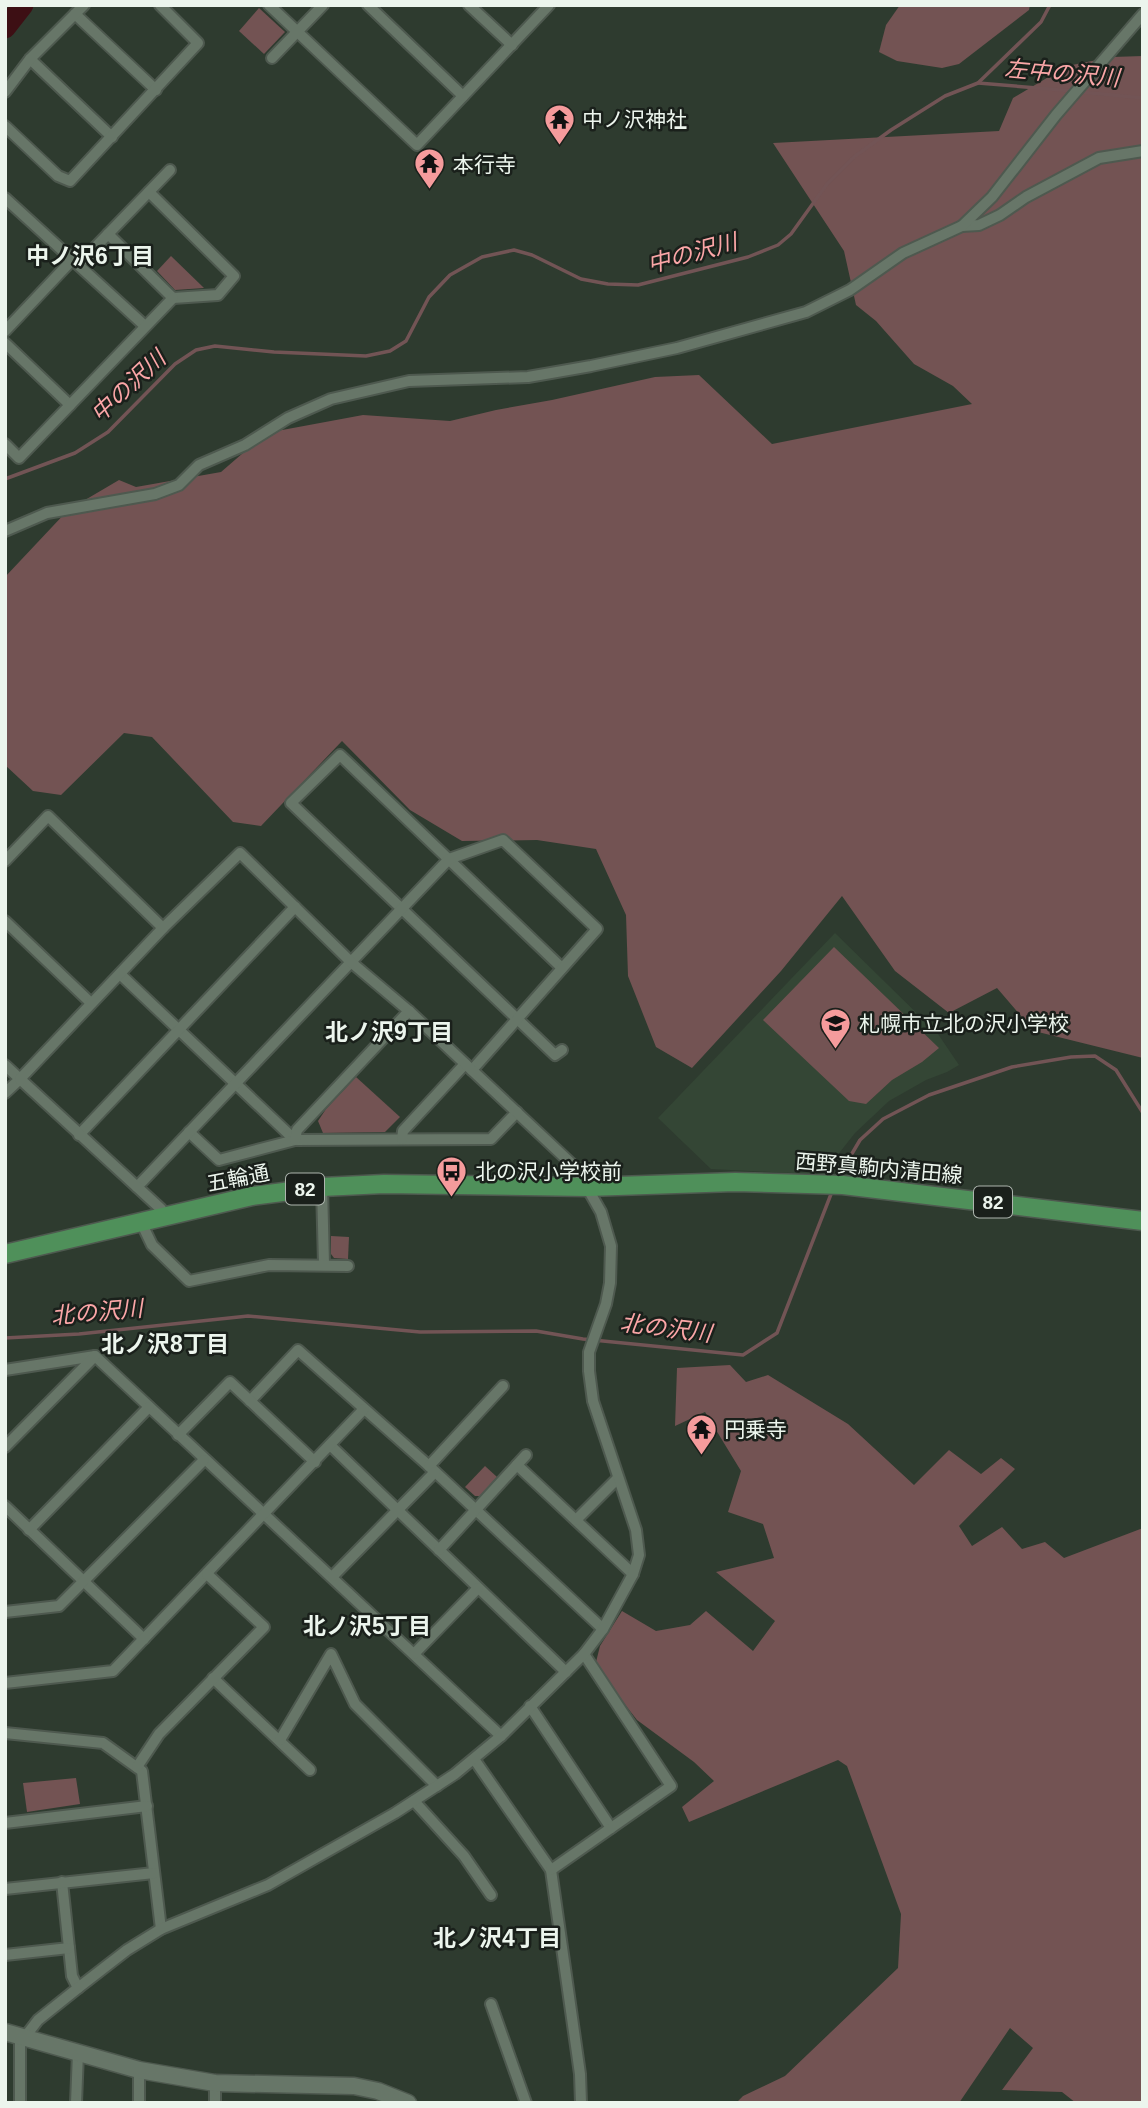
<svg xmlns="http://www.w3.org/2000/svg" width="1148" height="2108" viewBox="0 0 1148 2108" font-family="Helvetica,'Noto Sans JP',sans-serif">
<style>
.built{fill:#344635}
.green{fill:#735353}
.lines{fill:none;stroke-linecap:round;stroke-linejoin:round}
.stream{stroke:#725455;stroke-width:3.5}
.river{stroke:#3d0f14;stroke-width:21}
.street-casing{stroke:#4e594f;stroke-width:14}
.secondary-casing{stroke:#4e594f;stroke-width:19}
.primary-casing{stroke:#4e594f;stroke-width:21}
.street{stroke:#677668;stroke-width:10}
.secondary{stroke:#677668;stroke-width:16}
.primary{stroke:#4f905a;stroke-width:18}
.labels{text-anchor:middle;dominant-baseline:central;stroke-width:5;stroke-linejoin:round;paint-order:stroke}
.shield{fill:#1a201b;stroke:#adb5ae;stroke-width:2}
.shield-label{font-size:19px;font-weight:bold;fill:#ecf5ed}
.poi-label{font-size:21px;fill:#ecf5ed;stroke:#1a201b;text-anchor:start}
.street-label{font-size:21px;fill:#ecf5ed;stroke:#1a201b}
.water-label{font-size:23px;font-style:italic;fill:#fba6a7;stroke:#1a201b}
.neighbourhood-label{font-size:23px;font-weight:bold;fill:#ecf5ed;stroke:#1a201b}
</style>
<rect width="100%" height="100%" fill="#2e3b2f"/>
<polygon class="built" points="835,933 938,1034 959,1065 947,1072 926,1080 889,1101 855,1133 840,1152 829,1175 711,1169 658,1118"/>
<g class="green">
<polygon points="900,5 1030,5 1029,10 959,64 942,68 897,61 879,52 886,25"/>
<polygon points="259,8 285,32 264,54 239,31"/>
<polygon points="1143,56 1143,1058 1034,1031 997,988 949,1013 895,971 842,896 781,971 692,1068 656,1047 628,976 626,915 596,849 537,840 462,841 410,810 342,741 261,826 233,822 152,737 124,733 61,795 33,791 5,765 5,577 68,510 119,480 136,487 221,472 266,433 363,415 450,421 496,410 552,400 655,377 699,375 772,444 972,404 953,386 914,364 876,321 856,305 844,251 773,143 999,131 1013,98 1067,66 1112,57"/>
<polygon points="171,256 204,288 175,290 157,271"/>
<polygon points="834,947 939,1048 922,1062 892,1080 866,1104 849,1101 763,1020"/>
<polygon points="356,1077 400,1117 385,1132 323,1133 318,1121 326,1109"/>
<polygon points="331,1236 349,1237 348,1259 334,1258 331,1254"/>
<polygon points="730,1365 746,1382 768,1375 848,1424 914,1485 949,1450 981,1474 1001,1458 1015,1469 959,1526 972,1546 1002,1527 1022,1549 1045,1542 1064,1558 1143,1528 1143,2103 1076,2103 1062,2092 1002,2090 1033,2048 1010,2028 959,2103 736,2103 743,2096 785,2076 898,1968 901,1914 847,1766 838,1760 689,1822 682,1807 714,1781 694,1762 637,1720 595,1666 600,1646 622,1611 656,1631 690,1625 706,1611 753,1651 775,1621 716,1572 774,1558 763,1524 728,1512 741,1471 705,1412 675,1426 677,1368"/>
<polygon points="485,1466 497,1477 480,1496 475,1496 465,1487"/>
<polygon points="76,1778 80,1804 27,1812 23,1783"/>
</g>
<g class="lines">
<g class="stream">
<polyline points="978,83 1073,91"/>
<polyline points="1081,92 1143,98"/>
<polyline points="5,479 75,453 108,432 175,364 196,350 215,346 274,352 366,356 390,351 406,341 429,297 450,275 482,257 514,250 532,255 581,279 608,284 638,285 748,257 778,245 791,234 827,184 854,157 891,130 945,96 978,83 1041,22 1050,5"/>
<polyline points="837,1179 860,1140 883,1119 929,1095 1012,1067 1071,1057 1095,1056 1116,1070 1143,1113"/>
<polyline points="5,1338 79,1334 248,1316 420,1332 536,1331 583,1339 743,1355 777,1333 833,1189"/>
</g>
<polyline class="river" points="5,28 23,5"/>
<defs>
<g id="street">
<polyline points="269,5 417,145 549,5"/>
<polyline points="368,5 463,96"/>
<polyline points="469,5 512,45"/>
<polyline points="75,14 156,90"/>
<polyline points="272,58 323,5"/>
<polyline points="30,59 112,137"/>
<polyline points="5,92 30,59 84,5"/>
<polyline points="5,126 58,176 70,181 198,43 160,5"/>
<polyline points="5,198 145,326"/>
<polyline points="962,226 979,225 1000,215 1026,197 1099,158 1143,151"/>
<polyline points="108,234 173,298 218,295 234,276 149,192"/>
<polyline points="79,264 170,170"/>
<polyline points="5,331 73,259"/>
<polyline points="5,343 70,405"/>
<polyline points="5,444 19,458 173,298"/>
<polyline points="5,531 47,513 155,494 179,485 199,465 245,445 288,418 331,399 409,381 528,377 591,366 677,348 806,312 850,290 903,253 962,226 992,197 1056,115 1143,14"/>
<polyline points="5,861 48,816 163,928"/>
<polyline points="5,921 91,1003"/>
<polyline points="562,968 340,755 291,803 555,1055 562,1050"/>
<polyline points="120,974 295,1140"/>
<polyline points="5,1065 20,1079 5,1093"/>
<polyline points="189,1132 219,1160 295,1140 491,1139 517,1112"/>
<polyline points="79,1135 295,907"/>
<polyline points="402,1139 403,1131 465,1064"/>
<polyline points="295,1140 297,1130 409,1011"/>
<polyline points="137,1187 449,859 503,840 597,929 472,1070"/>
<polyline points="322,1187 324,1264"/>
<polyline points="141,1222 152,1245 189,1281 269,1265 348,1266"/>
<polyline points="5,1370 95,1356 501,1736"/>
<polyline points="250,1401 298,1350 429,1466 603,1629"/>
<polyline points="178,1435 230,1382 315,1462"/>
<polyline points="330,1445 566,1672"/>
<polyline points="5,1447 95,1356"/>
<polyline points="517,1465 633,1574"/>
<polyline points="429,1466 503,1386"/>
<polyline points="5,1506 144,1639"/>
<polyline points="576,1520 618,1478"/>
<polyline points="29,1530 149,1407"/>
<polyline points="439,1550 526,1455"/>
<polyline points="333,1576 435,1472"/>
<polyline points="5,1612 59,1606 204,1460"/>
<polyline points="414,1654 478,1588"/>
<polyline points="213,1678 310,1770"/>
<polyline points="5,1683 113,1671 364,1409"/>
<polyline points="530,1706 611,1828"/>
<polyline points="5,1733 103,1743 142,1771 161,1929"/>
<polyline points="280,1740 331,1654 355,1704 437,1786"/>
<polyline points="474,1759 551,1870 580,2074 581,2103"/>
<polyline points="137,1767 159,1734 264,1627 207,1574"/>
<polyline points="414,1801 464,1856 491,1895"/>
<polyline points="5,1823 147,1806"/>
<polyline points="551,1870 671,1786 584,1654"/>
<polyline points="62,1882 72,1976 78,1988"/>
<polyline points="5,1889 154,1873"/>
<polyline points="5,1955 69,1948"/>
<polyline points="491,2004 526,2103"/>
<polyline points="20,2035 20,2103"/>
<polyline points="25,2037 38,2020 78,1988 127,1950 161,1929 268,1885 395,1813 455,1774 501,1736 584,1654 603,1629 633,1574 639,1555 636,1530 593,1401 589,1371 589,1352 606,1304 610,1283 611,1246 601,1212 576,1168 409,1011 352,963 240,853 163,928 20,1079 161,1209 163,1217"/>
<polyline points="76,2103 78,2053"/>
<polyline points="139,2103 139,2070"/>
<polyline points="215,2103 215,2083"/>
</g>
<polyline id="secondary" points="5,2032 139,2070 215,2083 354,2086 378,2091 408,2103"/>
<polyline id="primary" points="5,1254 252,1196 322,1187 384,1184 588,1187 735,1182 843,1185 1143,1221"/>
</defs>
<use href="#street" class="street-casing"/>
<use href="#secondary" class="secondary-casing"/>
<use href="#primary" class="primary-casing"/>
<use href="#street" class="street"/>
<use href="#secondary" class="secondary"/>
<use href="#primary" class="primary"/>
</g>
<defs>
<symbol id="temple-pin" viewBox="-11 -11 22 30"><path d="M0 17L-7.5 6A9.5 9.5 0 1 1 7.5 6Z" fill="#f59b9c" stroke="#1a201b"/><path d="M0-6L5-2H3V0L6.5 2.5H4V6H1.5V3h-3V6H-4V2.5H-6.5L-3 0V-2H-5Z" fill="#111"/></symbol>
<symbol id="school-pin" viewBox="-11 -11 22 30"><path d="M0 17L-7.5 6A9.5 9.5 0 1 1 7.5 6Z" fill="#f59b9c" stroke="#1a201b"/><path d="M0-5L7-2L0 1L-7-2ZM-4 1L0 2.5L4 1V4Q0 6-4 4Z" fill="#111"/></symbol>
<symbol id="bus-pin" viewBox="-11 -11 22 30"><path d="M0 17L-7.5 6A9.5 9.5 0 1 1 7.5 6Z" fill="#f59b9c" stroke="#1a201b"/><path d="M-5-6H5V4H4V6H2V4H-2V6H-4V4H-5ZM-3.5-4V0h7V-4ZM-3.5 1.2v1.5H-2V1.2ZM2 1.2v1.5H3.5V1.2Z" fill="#111"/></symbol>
</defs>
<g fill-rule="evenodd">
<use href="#temple-pin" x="542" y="102" width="35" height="47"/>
<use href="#temple-pin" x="412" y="146" width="35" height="47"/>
<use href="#school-pin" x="818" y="1006" width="35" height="47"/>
<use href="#bus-pin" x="434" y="1154" width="35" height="47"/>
<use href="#temple-pin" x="684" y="1412" width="35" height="47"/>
</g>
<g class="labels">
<g class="shield">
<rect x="286" y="1173.5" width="38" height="31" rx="5"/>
<rect x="974" y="1186.5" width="38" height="31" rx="5"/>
</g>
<g class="shield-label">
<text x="305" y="1189">82</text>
<text x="993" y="1202">82</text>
</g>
<g class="poi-label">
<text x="582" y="119">中ノ沢神社</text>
<text x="453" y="164">本行寺</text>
<text x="859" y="1023">札幌市立北の沢小学校</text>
<text x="475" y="1171">北の沢小学校前</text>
<text x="724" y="1429">円乗寺</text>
</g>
<g class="street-label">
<text transform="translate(879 1168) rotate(5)">西野真駒内清田線</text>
<text transform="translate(238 1178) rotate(-11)">五輪通</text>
</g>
<g class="water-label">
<text transform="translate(1062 73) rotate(5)">左中の沢川</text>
<text transform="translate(692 253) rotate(-15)">中の沢川</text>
<text transform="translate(128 386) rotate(-43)">中の沢川</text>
<text transform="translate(97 1312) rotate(-5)">北の沢川</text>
<text transform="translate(666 1328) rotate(7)">北の沢川</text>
</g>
<g class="neighbourhood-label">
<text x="90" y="256">中ノ沢6丁目</text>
<text x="389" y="1032">北ノ沢9丁目</text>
<text x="165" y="1344">北ノ沢8丁目</text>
<text x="367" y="1626">北ノ沢5丁目</text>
<text x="497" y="1938">北ノ沢4丁目</text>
</g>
</g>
<rect width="1148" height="2108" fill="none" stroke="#ecf5ed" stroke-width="14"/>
</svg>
